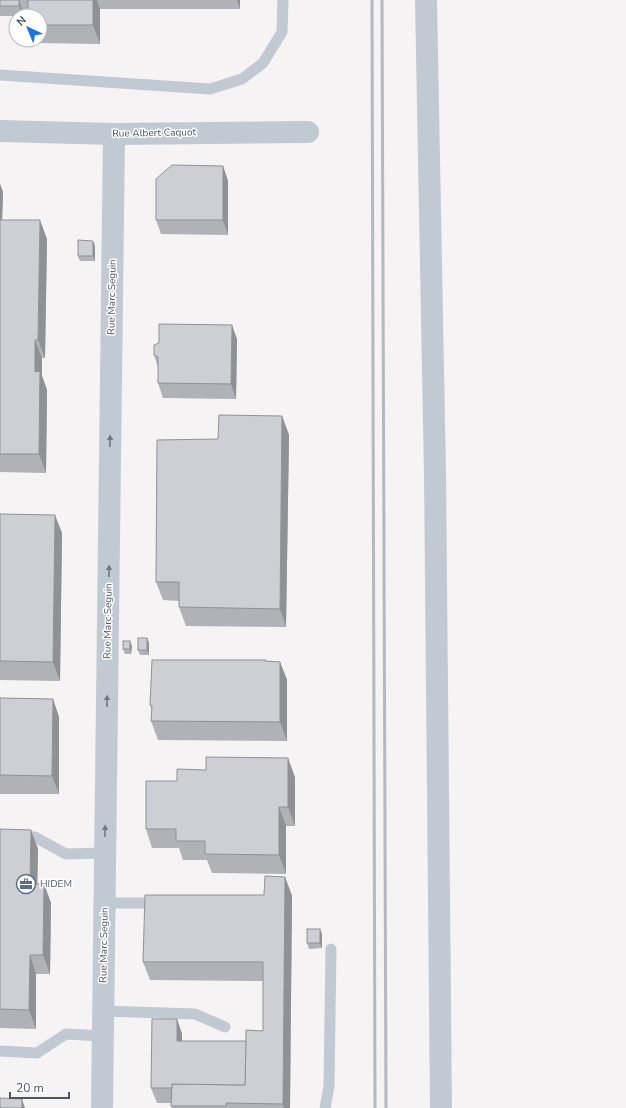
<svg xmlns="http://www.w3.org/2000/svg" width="626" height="1108" viewBox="0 0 626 1108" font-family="'Nunito Sans',sans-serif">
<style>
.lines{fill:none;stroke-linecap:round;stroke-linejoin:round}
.lane{stroke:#c1cad2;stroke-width:11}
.street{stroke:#c1cad2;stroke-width:22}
.rail{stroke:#b5b8bd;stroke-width:3}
.wall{fill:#b0b2b7}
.shaded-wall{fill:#909195}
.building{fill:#cdcfd5;stroke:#909195}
.oneway{fill:#6e7983}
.labels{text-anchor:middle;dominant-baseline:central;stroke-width:3;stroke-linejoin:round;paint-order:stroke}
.street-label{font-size:10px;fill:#4a5661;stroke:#fff}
.service-label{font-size:10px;fill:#4e5e75;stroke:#fff;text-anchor:start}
</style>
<rect width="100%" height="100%" fill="#f5f3f3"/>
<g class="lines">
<g class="lane">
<polyline points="0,75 210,89 242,79 263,63 282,32 283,0"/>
<polyline points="0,835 35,837 66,854 105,853"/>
<polyline points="105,903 158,903"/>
<polyline points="103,1011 195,1014 225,1027"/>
<polyline points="0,1051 37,1053 66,1034 103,1036"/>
<polyline points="325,1108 329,1086 331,949"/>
</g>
<g class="street">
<polyline points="426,0 435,475 441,1108"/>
<polyline points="0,131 114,134 308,132"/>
<polyline points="102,1108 114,134"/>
</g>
<g class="rail">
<polyline points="372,0 375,1108"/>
<polyline points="382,0 386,1108"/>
</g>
</g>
<g class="wall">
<polygon points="0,0 240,0 240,9 100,9 100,44 34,43 33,40 40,40 40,16 28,9 22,9 23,16 0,16"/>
<polygon points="223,166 228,181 228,235 161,234 156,220"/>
<polygon points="0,184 3,192 2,220 47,239 45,358 42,358 42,376 47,390 46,473 0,472"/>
<polygon points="93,241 95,246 95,261 80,261 78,256"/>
<polygon points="237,339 236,399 163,398 158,383 158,367 154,355"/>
<polygon points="282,416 289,435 286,627 186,626 179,607 179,601 163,600 156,582"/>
<polygon points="0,514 62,533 60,681 0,680"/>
<polygon points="147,638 149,643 149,655 140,655 138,650"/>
<polygon points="132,646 131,654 125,654 123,649"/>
<polygon points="266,661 280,662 287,680 287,741 158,740 151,721 152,710 150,705"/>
<polygon points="0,698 53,699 59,717 59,794 0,794"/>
<polygon points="295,777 295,826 286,826 286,874 212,873 207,860 183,860 179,848 152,848 146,829 177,781"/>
<polygon points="0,829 31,830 38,849 37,884 44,884 51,903 50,974 36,974 36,1029 0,1028"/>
<polygon points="285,877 292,896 290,1108 172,1108 171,1103 157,1103 151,1088 177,1019 182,1034 182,1041 246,1041 263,1031 263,981 150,980 143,962 264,895"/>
<polygon points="322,934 322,948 309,949 307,943"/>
</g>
<g class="shaded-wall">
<polygon points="19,0 22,9 23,16 19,6"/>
<polygon points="93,0 97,0 100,9 100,44 93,25"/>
<polygon points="237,0 240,0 240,9"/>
<polygon points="223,166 228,181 228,235 223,220"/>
<polygon points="0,184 3,192 2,223 0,217"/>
<polygon points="40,220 47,239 45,358 38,340"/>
<polygon points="93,241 95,246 95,261 93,256"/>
<polygon points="232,325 237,339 236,399 231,384"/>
<polygon points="35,340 42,358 42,376 47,390 46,473 39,454 35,372"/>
<polygon points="282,416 289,435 286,627 280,609"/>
<polygon points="55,515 62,533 60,681 53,662"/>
<polygon points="147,638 149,643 149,655 147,650"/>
<polygon points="130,641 132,646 131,654 130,649"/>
<polygon points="280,662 287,680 287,741 280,722"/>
<polygon points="53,699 59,717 59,794 52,776"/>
<polygon points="288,758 295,777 295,826 288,807"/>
<polygon points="279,807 286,826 286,874 279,855"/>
<polygon points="31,830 38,849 37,903 30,884"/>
<polygon points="285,877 292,896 290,1108 284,1108 283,1104"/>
<polygon points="44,884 51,903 50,974 43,955"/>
<polygon points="320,929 322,934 322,948 320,943"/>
<polygon points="30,955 36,974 36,1029 29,1010"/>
<polygon points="177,1019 182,1034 182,1056 177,1041"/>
<polygon points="22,1099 25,1108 22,1108"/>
</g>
<g class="building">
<rect x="0" y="0" width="19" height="6"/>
<polygon points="28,0 93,0 93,25 40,25 40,16 28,16"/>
<polygon points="172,165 223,166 223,220 156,220 156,179"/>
<polygon points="0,220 40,220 38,340 35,340 35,372 40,371 39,454 0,454"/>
<polygon points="78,240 93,241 93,256 78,256"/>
<polygon points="159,324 232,325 231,384 158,383 158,357 154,355 154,345 159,343"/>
<polygon points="219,415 282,416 280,609 179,607 179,582 156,582 157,440 218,439"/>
<polygon points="0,514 55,515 53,662 0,661"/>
<rect x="138" y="638" width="9" height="12"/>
<rect x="123" y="641" width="7" height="8"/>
<polygon points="152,660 266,660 265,661 280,662 280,722 151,721 152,706 150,705"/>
<polygon points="0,698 53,699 52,776 0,775"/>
<polygon points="206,757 288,758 288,807 279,807 279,855 205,854 205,841 176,841 176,829 146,829 146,781 177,781 177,769 206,770"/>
<polygon points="0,829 31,830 30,884 44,884 43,955 30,955 29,1010 0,1009"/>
<polygon points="265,876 285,877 283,1104 226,1103 226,1106 171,1106 172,1084 245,1085 246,1030 263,1031 263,962 143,962 145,895 264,895"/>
<rect x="307" y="929" width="13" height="14"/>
<polygon points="152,1019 177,1019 177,1041 246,1041 245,1085 172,1084 172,1088 151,1088"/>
<polygon points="0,1098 22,1099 22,1108 0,1108"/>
</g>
<defs><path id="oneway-solid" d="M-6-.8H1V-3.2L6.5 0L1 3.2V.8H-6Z"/></defs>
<g class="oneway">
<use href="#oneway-solid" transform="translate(110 441) rotate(-89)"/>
<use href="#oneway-solid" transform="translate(109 571) rotate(-89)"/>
<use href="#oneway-solid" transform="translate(107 701) rotate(-89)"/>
<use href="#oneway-solid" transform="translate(105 831) rotate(-89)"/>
</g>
<defs>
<symbol id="office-ring" viewBox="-11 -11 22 22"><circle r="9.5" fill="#fff" stroke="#5c6f8a" stroke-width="1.5"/><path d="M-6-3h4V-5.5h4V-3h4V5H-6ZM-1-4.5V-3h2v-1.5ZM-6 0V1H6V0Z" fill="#5c6f8a"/></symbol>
</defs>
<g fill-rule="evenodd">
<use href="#office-ring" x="15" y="873" width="22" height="22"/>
</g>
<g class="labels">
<g class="street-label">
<text transform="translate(154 133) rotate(-1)">Rue Albert Caquot</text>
<text transform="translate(112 297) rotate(-89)">Rue Marc Seguin</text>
<text transform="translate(108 621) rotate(-89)">Rue Marc Seguin</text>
<text transform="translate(104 945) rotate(-89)">Rue Marc Seguin</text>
</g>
<g class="service-label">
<text x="40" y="884">HIDEM</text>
</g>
</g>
<g transform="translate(28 28) rotate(316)"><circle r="19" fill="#ffffff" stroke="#b7bbc0"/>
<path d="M0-3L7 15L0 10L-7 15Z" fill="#1a73e8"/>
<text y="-6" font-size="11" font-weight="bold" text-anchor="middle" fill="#4a5661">N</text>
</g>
<path d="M10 1092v6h59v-6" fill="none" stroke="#4a5661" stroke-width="2"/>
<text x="16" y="1092" font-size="12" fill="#4a5661" stroke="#ffffff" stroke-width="3" paint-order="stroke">20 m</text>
</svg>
